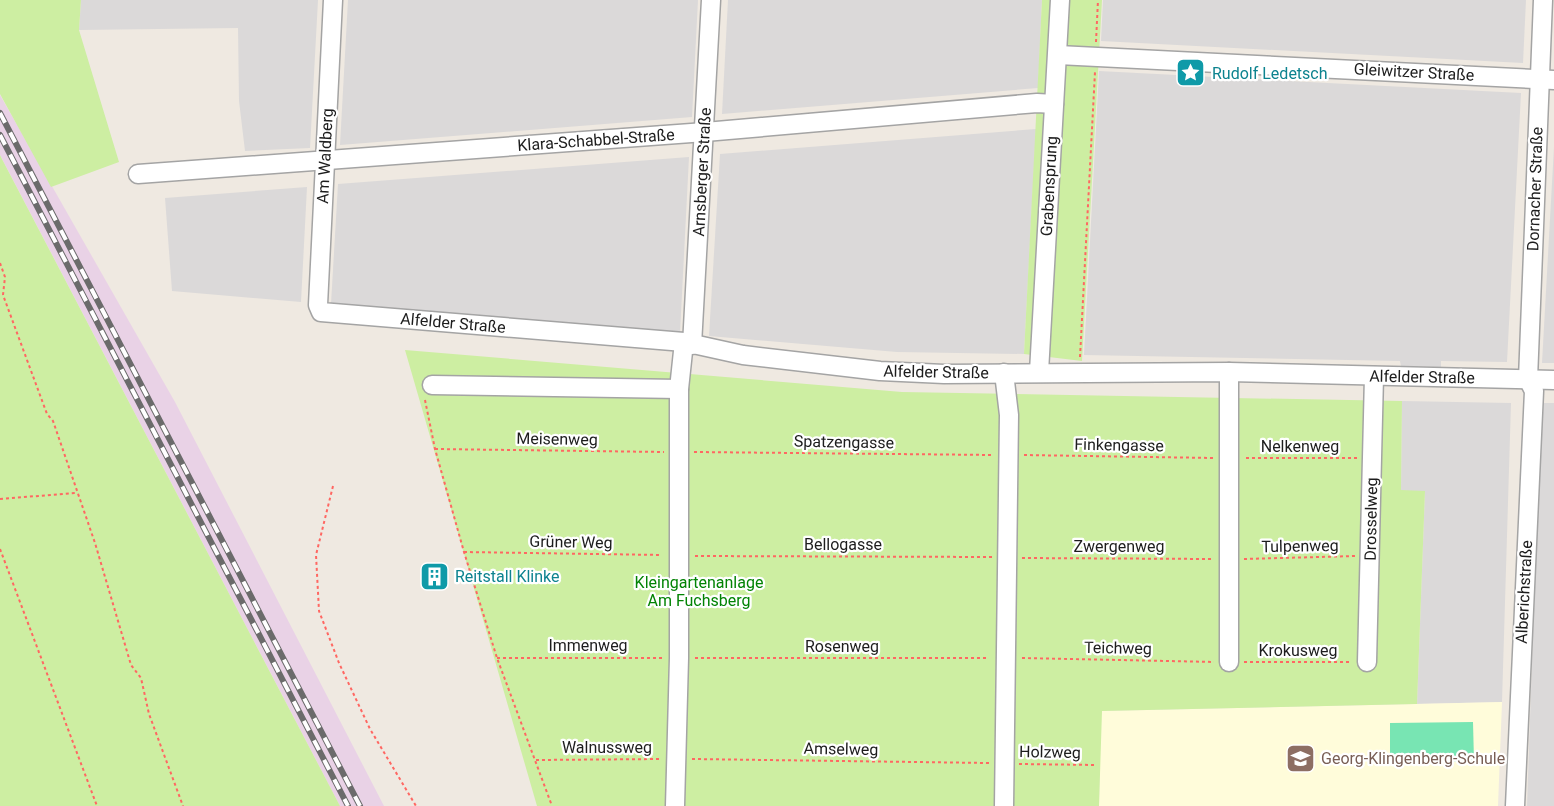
<svg xmlns="http://www.w3.org/2000/svg" width="1554" height="806" viewBox="0 0 1554 806" font-family="Roboto,sans-serif">
<style>
.residential{fill:#dbd9d9}
.industrial{fill:#e9d2e6}
.education{fill:#fffcda}
.grass{fill:#cdeea2}
.pitch{fill:#78e5b3}
.lines{fill:none;stroke-linecap:round;stroke-linejoin:round}
.minor-casing{stroke:#a4a4a4;stroke-width:21}
.path{stroke:#ff6762;stroke-width:2;stroke-dasharray:3 3;stroke-linecap:butt}
.minor{stroke:#fff;stroke-width:18}
.rail-casing{stroke:#6b6b6b;stroke-width:6}
.rail{stroke:#fff;stroke-width:4;stroke-dasharray:11;stroke-linecap:butt}
.labels{text-anchor:middle;dominant-baseline:central;stroke-width:4.5;stroke-linejoin:round;paint-order:stroke}
.street-label{font-size:16px;fill:#1d1d1d;stroke:#fff}
.culture-label{font-size:16px;fill:#0d838f;stroke:#fff;text-anchor:start}
.park-label{font-size:16px;fill:#028304;stroke:#fff}
.education-label{font-size:16px;fill:#785e54;stroke:#fff;text-anchor:start}
</style>
<rect width="100%" height="100%" fill="#efe9e1"/>
<g class="residential">
<polygon points="81,0 318,0 310,148 245,151 239,101 238,28 79,30"/>
<polygon points="348,0 698,0 692,117 340,145"/>
<polygon points="728,0 1042,0 1038,88 722,114"/>
<polygon points="1103,0 1526,0 1523,63 1101,41"/>
<polygon points="1099,71 1521,93 1507,362 1441,361 1441,367 1401,366 1400,361 1084,355"/>
<polygon points="1036,129 1024,354 897,352 709,336 720,154"/>
<polygon points="1554,147 1554,363 1542,363"/>
<polygon points="689,157 680,333 331,304 338,184"/>
<polygon points="307,187 301,302 172,291 165,198"/>
<polygon points="1402,401 1511,403 1502,702 1417,704 1425,491 1401,491"/>
<polygon points="1541,403 1554,403 1554,806 1527,806"/>
</g>
<polygon class="industrial" points="0,95 175,402 384,806 340,806 0,155"/>
<polygon class="education" points="1502,702 1498,806 1099,806 1101,711"/>
<g class="grass">
<polygon points="0,0 81,0 79,30 119,162 51,187 0,94"/>
<polygon points="1042,0 1102,0 1082,361 1024,354"/>
<polygon points="0,155 3,161 340,806 0,806"/>
<polygon points="405,350 902,392 1402,401 1401,490 1425,491 1417,704 1102,711 1099,806 537,806"/>
</g>
<polygon class="pitch" points="1473,722 1474,761 1390,763 1390,723"/>
<g class="lines">
<defs>
<g id="minor">
<polyline points="333,0 318,305 321,312 684,342 743,355 880,371 944,374 1229,372 1554,380"/>
<polyline points="1058,55 1554,80"/>
<polyline points="138,174 705,132 1037,103 1054,104"/>
<polyline points="692,345 711,0"/>
<polyline points="1039,372 1060,0"/>
<polyline points="1229,372 1229,662"/>
<polyline points="1004,373 1009,415 1004,806"/>
<polyline points="432,385 679,389"/>
<polyline points="1367,662 1374,376"/>
<polyline points="675,806 679,658 679,389 684,342"/>
<polyline points="1515,806 1534,391 1528,379 1543,0"/>
</g>
</defs>
<use href="#minor" class="minor-casing"/>
<g class="path">
<polyline points="1096,42 1098,0"/>
<polyline points="0,263 5,277 3,295 47,414 53,421 95,543 131,665 141,678 149,714 183,806"/>
<polyline points="1080,357 1095,72"/>
<polyline points="425,400 435,449 464,552 497,658 552,806"/>
<polyline points="435,449 664,452"/>
<polyline points="694,452 994,455"/>
<polyline points="1024,455 1213,458"/>
<polyline points="1246,458 1357,458"/>
<polyline points="333,486 316,555 319,611 339,663 370,729 416,806"/>
<polyline points="0,499 75,493"/>
<polyline points="0,549 97,806"/>
<polyline points="464,552 662,555"/>
<polyline points="695,556 992,557"/>
<polyline points="1022,558 1214,559"/>
<polyline points="1244,559 1355,556"/>
<polyline points="497,658 662,658"/>
<polyline points="695,658 989,658"/>
<polyline points="1022,658 1214,662"/>
<polyline points="1244,662 1352,662"/>
<polyline points="692,759 989,763"/>
<polyline points="536,760 662,759"/>
<polyline points="1019,764 1096,765"/>
</g>
<use href="#minor" class="minor"/>
<defs>
<g id="rail">
<polyline points="0,113 360,806"/>
<polyline points="0,135 348,806"/>
</g>
</defs>
<use href="#rail" class="rail-casing"/>
<use href="#rail" class="rail"/>
</g>
<defs>
<symbol id="sight-square" viewBox="-11 -11 22 22"><rect x="-9" y="-9" width="18" height="18" rx="4" fill="#0f9aa8" stroke="#fff"/><path d="M0-6L1.8-2.2L6-1.7L2.9 1.2L3.7 5.4L0 3.3L-3.7 5.4L-2.9 1.2L-6-1.7L-1.8-2.2Z" fill="#fff"/></symbol>
<symbol id="building-square" viewBox="-11 -11 22 22"><rect x="-9" y="-9" width="18" height="18" rx="4" fill="#0f9aa8" stroke="#fff"/><path d="M-4-6H4V6H1V3H-1V6H-4ZM-2.5-4.3h1.7v1.8h-1.7ZM.8-4.3h1.7v1.8H.8ZM-2.5-1h1.7V.8h-1.7ZM.8-1h1.7V.8H.8Z" fill="#fff"/></symbol>
<symbol id="school-square" viewBox="-11 -11 22 22"><rect x="-9" y="-9" width="18" height="18" rx="4" fill="#8d6e63" stroke="#fff"/><path d="M0-5L7-2L0 1L-7-2ZM-4 1L0 2.5L4 1V4Q0 6-4 4Z" fill="#fff"/></symbol>
</defs>
<g fill-rule="evenodd">
<use href="#sight-square" x="1174" y="56" width="33" height="33"/>
<use href="#building-square" x="418" y="560" width="33" height="33"/>
<use href="#school-square" x="1284" y="742" width="33" height="33"/>
</g>
<g class="labels">
<g class="street-label">
<text transform="translate(1414 72) rotate(3)">Gleiwitzer Straße</text>
<text transform="translate(596 140) rotate(-4)">Klara-Schabbel-Straße</text>
<text transform="translate(325 156) rotate(-87)">Am Waldberg</text>
<text transform="translate(702 172) rotate(-87)">Arnsberger Straße</text>
<text transform="translate(1049 186) rotate(-87)">Grabensprung</text>
<text transform="translate(1535 189) rotate(-88)">Dornacher Straße</text>
<text transform="translate(453 323) rotate(5)">Alfelder Straße</text>
<text transform="translate(936 372) rotate(1)">Alfelder Straße</text>
<text transform="translate(1422 377) rotate(1)">Alfelder Straße</text>
<text transform="translate(557 439) rotate(1)">Meisenweg</text>
<text transform="translate(844 442) rotate(1)">Spatzengasse</text>
<text transform="translate(1119 445) rotate(1)">Finkengasse</text>
<text x="1300" y="446">Nelkenweg</text>
<text transform="translate(1371 519) rotate(-89)">Drosselweg</text>
<text transform="translate(571 542) rotate(1)">Grüner Weg</text>
<text x="843" y="544">Bellogasse</text>
<text x="1119" y="546">Zwergenweg</text>
<text transform="translate(1300 546) rotate(-1)">Tulpenweg</text>
<text transform="translate(1524 592) rotate(-87)">Alberichstraße</text>
<text x="588" y="645">Immenweg</text>
<text x="842" y="646">Rosenweg</text>
<text transform="translate(1118 648) rotate(1)">Teichweg</text>
<text x="1298" y="650">Krokusweg</text>
<text x="607" y="747">Walnussweg</text>
<text transform="translate(841 749) rotate(1)">Amselweg</text>
<text transform="translate(1050 752) rotate(1)">Holzweg</text>
</g>
<g class="culture-label">
<text x="1212" y="73">Rudolf Ledetsch</text>
<text x="455" y="576">Reitstall Klinke</text>
</g>
<g class="park-label">
<text x="699" y="582">Kleingartenanlage<tspan x="699" dy="18">Am Fuchsberg</tspan></text>
</g>
<g class="education-label">
<text x="1321" y="758">Georg-Klingenberg-Schule</text>
</g>
</g>
</svg>
